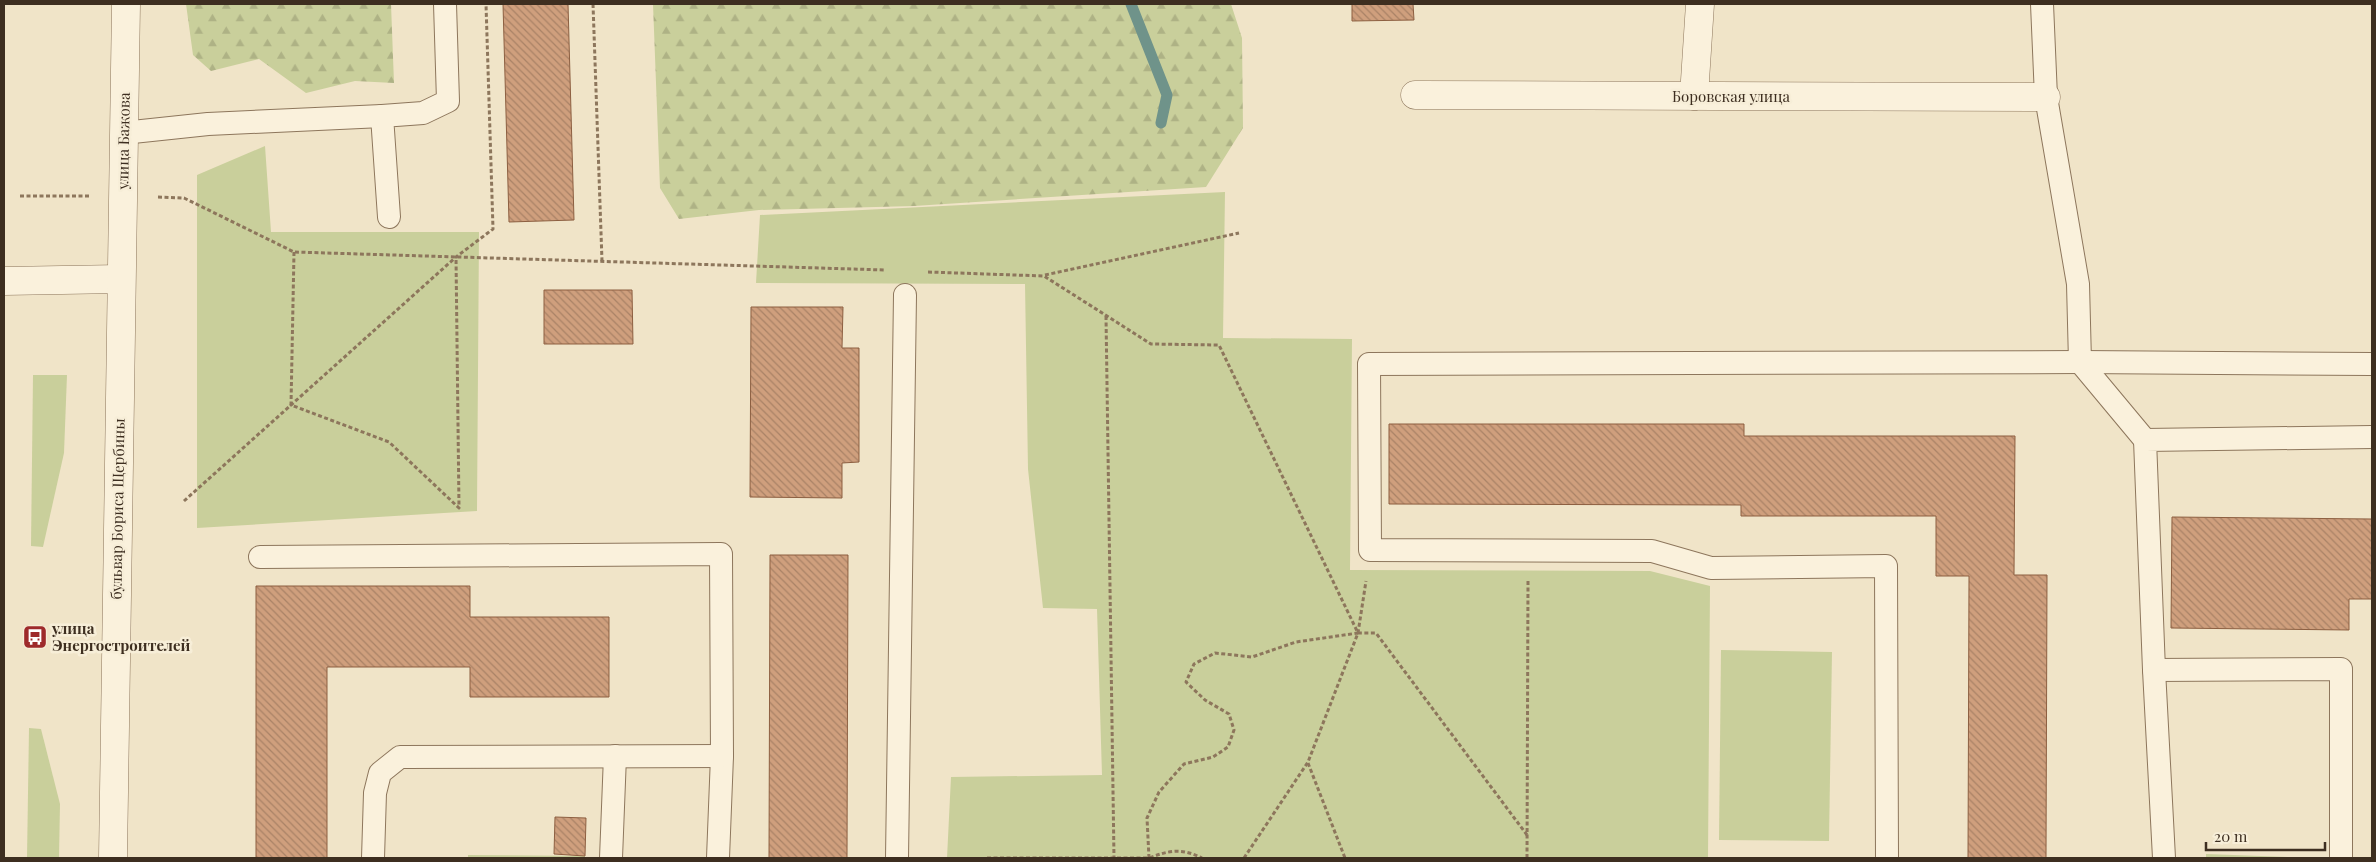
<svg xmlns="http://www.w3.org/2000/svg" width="2376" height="862" viewBox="0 0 2376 862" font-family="'Playfair Display',serif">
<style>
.green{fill:#c9cf9b}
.forest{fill:url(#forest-firs)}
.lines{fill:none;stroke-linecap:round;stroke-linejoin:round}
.stream{stroke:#6f938a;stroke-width:11}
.building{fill:url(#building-back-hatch);stroke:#8d5f41}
.service-casing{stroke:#8d765c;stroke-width:24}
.minor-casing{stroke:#8d765c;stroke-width:29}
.tertiary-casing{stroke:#8d765c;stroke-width:29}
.path{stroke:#8d765c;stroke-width:3;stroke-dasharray:4 2.5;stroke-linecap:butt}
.service{stroke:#faf1dc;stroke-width:22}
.minor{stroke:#faf1dc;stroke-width:28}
.tertiary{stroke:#faf1dc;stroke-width:28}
.labels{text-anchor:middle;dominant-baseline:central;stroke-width:5;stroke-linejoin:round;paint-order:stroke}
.street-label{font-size:15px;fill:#3d2e20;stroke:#f7eed8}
.poi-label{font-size:15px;font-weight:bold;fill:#3d2e20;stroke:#f7eed8;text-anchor:start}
</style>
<defs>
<pattern id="forest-firs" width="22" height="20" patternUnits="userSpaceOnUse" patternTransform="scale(1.25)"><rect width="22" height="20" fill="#c9cf9b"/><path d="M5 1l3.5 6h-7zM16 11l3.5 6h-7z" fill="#aeb285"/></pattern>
<pattern id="building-back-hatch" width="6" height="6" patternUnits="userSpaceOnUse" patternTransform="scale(1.25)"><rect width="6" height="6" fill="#cf9f7d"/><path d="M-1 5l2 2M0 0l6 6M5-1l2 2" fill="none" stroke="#a98266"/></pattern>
</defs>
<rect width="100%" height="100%" fill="#f0e4c8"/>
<g class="green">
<polygon points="265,146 271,232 479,232 477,511 197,528 197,175"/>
<polygon points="1225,192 1223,338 1352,339 1350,570 1650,571 1710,586 1708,858 947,858 951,777 1102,775 1097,609 1043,608 1028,469 1025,284 756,283 760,215"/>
<polygon points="33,375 67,375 64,453 43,547 31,546"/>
<polygon points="1721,650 1832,652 1829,841 1719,840"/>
<polygon points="29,728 41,729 60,804 59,858 27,858"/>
<polygon points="2206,854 2314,858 2206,858"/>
<polygon points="468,855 585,856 585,858 468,858"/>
</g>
<g class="forest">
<polygon points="186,4 391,4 394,83 355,81 306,93 259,59 211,71 193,55"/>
<polygon points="653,4 1231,4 1242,38 1243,128 1206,187 914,206 759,210 679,219 660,188"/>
</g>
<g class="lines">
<polyline class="stream" points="1131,4 1167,95 1161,123"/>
</g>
<g class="building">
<polygon points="503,4 568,4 574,220 509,222"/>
<polygon points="1352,4 1413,4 1414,20 1352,21"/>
<polygon points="544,290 632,290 633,344 544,344"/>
<polygon points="751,307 843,307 842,348 859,348 859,462 842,463 842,498 750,497"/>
<polygon points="1389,424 1744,424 1744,436 2015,436 2014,575 2047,575 2046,858 1968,858 1969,576 1936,576 1936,516 1741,516 1741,505 1389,504"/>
<polygon points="2172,517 2372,519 2372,599 2349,599 2349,630 2171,628"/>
<polygon points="770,555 848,555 847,858 769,858"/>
<polygon points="256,586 470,586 470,617 609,617 609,697 470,697 470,667 327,667 327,858 256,858"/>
<polygon points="555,817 586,818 585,856 554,854"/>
</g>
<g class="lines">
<defs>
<g id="service">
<polyline points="2042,4 2046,97 2078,284 2080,362 2145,440"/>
<polyline points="123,133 208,124 382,116"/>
<polyline points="389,217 382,116 423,113 448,101 445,4"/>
<polyline points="260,557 721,554 722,756 718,858"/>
<polyline points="2154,670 2164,858"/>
<polyline points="373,858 375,793 380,773 400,757 722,756"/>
<polyline points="611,858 615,756"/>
<polyline points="897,858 905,295"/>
<polyline points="1887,858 1886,566 1711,568 1652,551 1370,550 1369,364 2080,362 2372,364"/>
<polyline points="2341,858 2341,669 2154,670 2145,440 2372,437"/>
</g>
<g id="minor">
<polyline points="1415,95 2046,97"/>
<polyline points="1694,96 1700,4"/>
<polyline points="4,281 120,279"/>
</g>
<polyline id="tertiary" points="113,858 126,4"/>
</defs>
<use href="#service" class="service-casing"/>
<use href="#minor" class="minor-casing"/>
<use href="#tertiary" class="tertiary-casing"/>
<g class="path">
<polyline points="593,4 602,261"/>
<polyline points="20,196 90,196"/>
<polyline points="158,197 184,198 294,252 885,270"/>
<polyline points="294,252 291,405 389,442 459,508 456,257"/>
<polyline points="928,272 1044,276 1151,344 1219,345 1358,633 1376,633 1527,835"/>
<polyline points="1045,275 1239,233"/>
<polyline points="1106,316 1114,858"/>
<polyline points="184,501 456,257 493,229 486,4"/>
<polyline points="1308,763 1345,858"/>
<path d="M987 858H1149C1170 850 1182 848 1202 858"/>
<polyline points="1149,858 1147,818 1159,792 1184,764 1213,757 1228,747 1234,730 1229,714 1205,700 1186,682 1194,664 1215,653 1252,657 1296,642 1358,633"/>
<polyline points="1244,858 1308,762 1358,633 1366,581"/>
<polyline points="1527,858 1528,581"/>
</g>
<use href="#service" class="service"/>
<use href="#minor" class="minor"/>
<use href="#tertiary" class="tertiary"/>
</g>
<defs>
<symbol id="bus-square" viewBox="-11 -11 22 22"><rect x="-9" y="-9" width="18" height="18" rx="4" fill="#9e2a2b" stroke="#f7eed8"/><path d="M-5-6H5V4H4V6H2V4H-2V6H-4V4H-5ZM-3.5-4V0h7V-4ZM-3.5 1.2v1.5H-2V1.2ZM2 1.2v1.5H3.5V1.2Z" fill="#fff"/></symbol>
</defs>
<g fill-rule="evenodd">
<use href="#bus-square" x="21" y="623" width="28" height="28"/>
</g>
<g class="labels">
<g class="street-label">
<text x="1731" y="96">Боровская улица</text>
<text transform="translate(123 141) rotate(-89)">улица Бажова</text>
<text transform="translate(117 509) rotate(-89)">бульвар Бориса Щербины</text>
</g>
<g class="poi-label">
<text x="52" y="628">улица<tspan x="52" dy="17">Энергостроителей</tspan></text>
</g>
</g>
<rect width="2376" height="862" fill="none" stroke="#3d2e20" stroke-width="10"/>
<path d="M2206 842v8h119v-8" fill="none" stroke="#3d2e20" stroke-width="2.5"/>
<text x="2214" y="842" font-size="15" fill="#3d2e20" stroke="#f7eed8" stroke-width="4" paint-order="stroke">20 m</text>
</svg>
